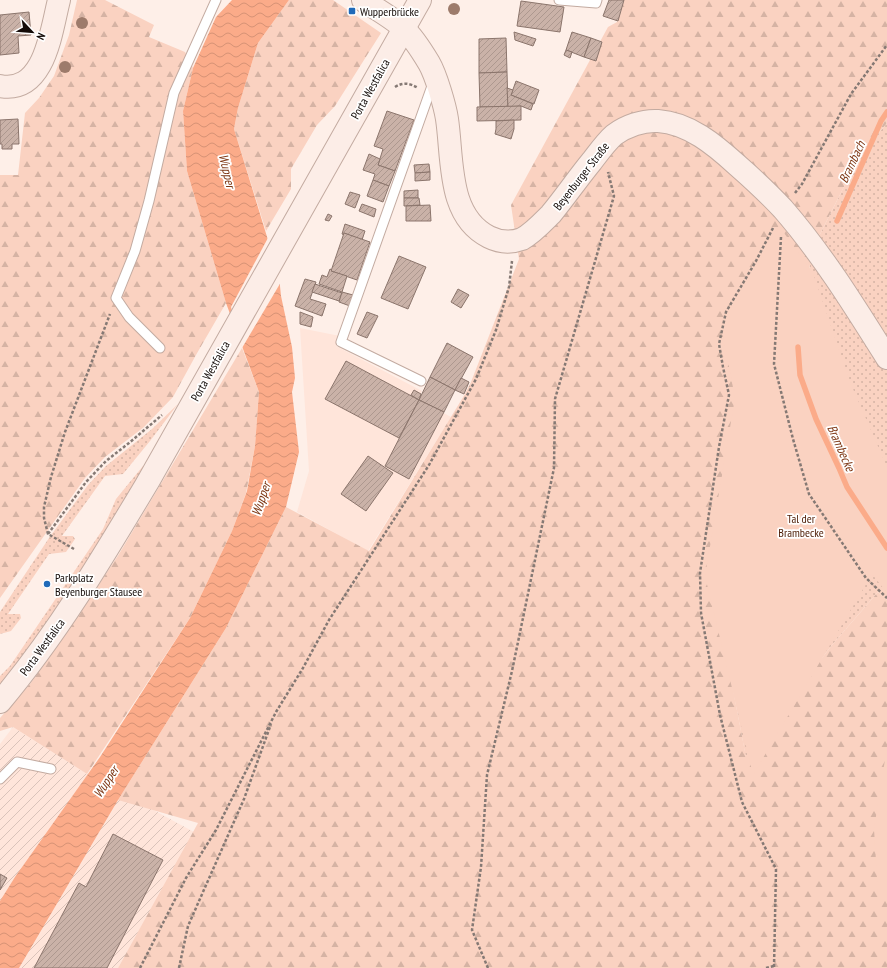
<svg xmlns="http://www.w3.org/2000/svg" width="887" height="968" viewBox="0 0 887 968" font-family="'PT Sans Narrow',sans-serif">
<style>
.built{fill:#ffe5da}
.industrial{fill:url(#industrial-furrows)}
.grass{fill:url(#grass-dots)}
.forest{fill:url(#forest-firs)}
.park{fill:#fad2c1}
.water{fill:url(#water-waves)}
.pier{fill:#feefe8}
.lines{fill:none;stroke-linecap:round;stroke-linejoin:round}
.stream{stroke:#fbab89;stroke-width:5.5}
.building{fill:url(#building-hatch);stroke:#8b756c}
.service-casing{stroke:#c3aba1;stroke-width:11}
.secondary-casing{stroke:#c3aba1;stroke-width:24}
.path{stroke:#857974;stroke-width:2.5;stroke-dasharray:3 2;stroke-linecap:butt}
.service{stroke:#fff;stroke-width:9}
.secondary{stroke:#fcede7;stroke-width:22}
.tree{fill:#9d7b6b}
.poi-dot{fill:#206ab9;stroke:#fff;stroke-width:1.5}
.labels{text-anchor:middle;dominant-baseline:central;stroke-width:3.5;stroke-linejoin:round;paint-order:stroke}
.poi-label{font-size:12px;fill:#130b08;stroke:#fff;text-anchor:start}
.street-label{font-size:12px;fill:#130b08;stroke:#fff}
.park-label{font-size:12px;fill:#4d1c04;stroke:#fff}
.water-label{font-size:13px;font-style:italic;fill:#7e3714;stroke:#fff}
</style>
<defs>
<pattern id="industrial-furrows" width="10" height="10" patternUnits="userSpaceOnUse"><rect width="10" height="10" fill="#ffe5da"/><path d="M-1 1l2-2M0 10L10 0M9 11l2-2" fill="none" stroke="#dac3ba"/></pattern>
<pattern id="grass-dots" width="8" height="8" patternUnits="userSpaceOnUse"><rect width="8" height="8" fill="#fad2c1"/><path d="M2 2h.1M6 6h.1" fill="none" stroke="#d5b3a4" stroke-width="1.8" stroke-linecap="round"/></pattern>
<pattern id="forest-firs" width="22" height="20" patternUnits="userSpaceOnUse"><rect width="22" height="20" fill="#fad2c1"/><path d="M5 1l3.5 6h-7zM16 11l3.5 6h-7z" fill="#d5b3a4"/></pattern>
<pattern id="water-waves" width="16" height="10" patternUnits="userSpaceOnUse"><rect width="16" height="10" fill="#fbab89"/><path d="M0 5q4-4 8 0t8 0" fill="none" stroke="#d69275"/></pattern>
<pattern id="building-hatch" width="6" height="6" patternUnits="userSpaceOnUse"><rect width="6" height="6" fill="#cab2a8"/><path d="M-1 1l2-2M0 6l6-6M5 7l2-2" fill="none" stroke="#ad988f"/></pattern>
</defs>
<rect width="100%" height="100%" fill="#feefe8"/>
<polygon class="built" points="300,328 340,336 336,346 422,391 418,399 451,417 368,551 297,512 309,471"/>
<polygon class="industrial" points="13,727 87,774 194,832 118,968 0,968 0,744"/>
<g class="grass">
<polygon points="887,123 887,600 878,592 832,645 746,758 729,669 782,395 814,246 860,155"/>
<polygon points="178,404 150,441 123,474 105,476 62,536 73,536 75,539 66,552 49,554 8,614 20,614 21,618 11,631 0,634 0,612 49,538 88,485 106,466 152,429"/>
<polygon points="143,466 145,468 70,591 0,687 0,676 10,666 103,529 116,499"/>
</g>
<g class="forest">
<polygon points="77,0 105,0 154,25 149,37 185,52 193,68 183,111 187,171 226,303 196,355 173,397 144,427 105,457 85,478 0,598 0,175 18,175 25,113 39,98 54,76 69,35"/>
<polygon points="289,0 333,0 381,33 335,106 317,125 291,169 291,189 266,231 234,129 238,108 258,43"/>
<polygon points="624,0 887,0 887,123 860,155 814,246 782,395 729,669 746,757 832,645 878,592 887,600 887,968 118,968 198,823 118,800 226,628 286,507 369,551 465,394 471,382 519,259 511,205 608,27 617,22"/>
<polygon points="242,348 259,392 255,446 246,493 232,531 190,618 87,774 13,727 0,731 0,718 30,684 77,618 119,554"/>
</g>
<g class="park">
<polygon points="779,226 813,273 850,382 887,467 887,593 872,574 753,775 705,576 735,398 721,325 740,285"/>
<polygon points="887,747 887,887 878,894 874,829"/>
</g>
<polygon class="water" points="232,0 289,0 258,43 238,108 234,129 279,276 281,296 292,347 295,378 292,392 299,452 286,507 226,628 118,800 19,968 0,968 0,901 15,877 100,757 190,618 232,531 247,491 255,446 259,392 226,303 187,171 183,111 193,68 216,17"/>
<polygon class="pier" points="269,236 281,282 242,348 231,307"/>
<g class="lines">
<g class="stream">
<polyline points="837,221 881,121 887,112"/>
<polyline points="798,347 800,375 816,419 839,468 847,487 887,548"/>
</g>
</g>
<g class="building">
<polygon points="609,0 624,0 618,21 603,16"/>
<polygon points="521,1 564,7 560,32 517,26"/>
<polygon points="29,12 31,35 18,36 19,53 0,55 0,15"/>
<polygon points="514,32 536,39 533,46 515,40"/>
<polygon points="572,32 591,38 584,57 566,50"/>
<polygon points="506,38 507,72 479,73 479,39"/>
<polygon points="591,38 602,42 596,61 584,57"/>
<polygon points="566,50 572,52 570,58 564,55"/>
<polygon points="507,72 508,107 480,107 479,73"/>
<polygon points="516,81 539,90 534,104 511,95"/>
<polygon points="507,88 513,90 511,95 533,104 531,110 521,106 508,107"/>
<polygon points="521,106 521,120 477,121 477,107"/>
<polygon points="387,111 414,120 395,171 378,165 383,149 374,146"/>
<polygon points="18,119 19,144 12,144 12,149 2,149 2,144 0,144 0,120"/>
<polygon points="514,120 514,129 511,139 495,134 496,129 496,121"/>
<polygon points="369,154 380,159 378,165 395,171 389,186 373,180 375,174 363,170"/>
<polygon points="429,164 430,172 415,173 414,165"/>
<polygon points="430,172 430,180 415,181 415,173"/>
<polygon points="373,180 389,186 383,202 367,196"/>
<polygon points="418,190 418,198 404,198 404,191"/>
<polygon points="350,192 360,195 355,208 345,204"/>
<polygon points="404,198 419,198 420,205 404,206"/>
<polygon points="362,204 376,209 374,217 359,211"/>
<polygon points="430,205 431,221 406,221 406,206"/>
<polygon points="328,214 332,216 329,221 325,220"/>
<polygon points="345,224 365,231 362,240 344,233 344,235 342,234"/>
<polygon points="344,233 370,242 357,280 331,271"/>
<polygon points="399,256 426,267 408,309 381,298"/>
<polygon points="330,269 332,270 331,271 347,276 342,292 319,284 322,275 327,277"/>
<polygon points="305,279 316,282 310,299 326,304 322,316 295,306"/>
<polygon points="315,284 342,293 339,301 312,292"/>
<polygon points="458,289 469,295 461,308 451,302"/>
<polygon points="342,292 353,295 350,306 339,302"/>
<polygon points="300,312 313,317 311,327 300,324"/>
<polygon points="367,312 378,316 367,338 357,334"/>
<polygon points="447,343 473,357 455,390 430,377"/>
<polygon points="346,361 419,400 399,438 325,399"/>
<polygon points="430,377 455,390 444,412 419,400"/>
<polygon points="461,378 469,382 464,394 455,390"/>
<polygon points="414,390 421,394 419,400 411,395"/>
<polygon points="419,400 444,412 409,479 385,466"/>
<polygon points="368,456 393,473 366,511 341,494"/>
<polygon points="113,834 163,860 107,968 34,968 79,883 86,887"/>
<polygon points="0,874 7,878 0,890"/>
</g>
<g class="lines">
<defs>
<g id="service">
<polyline points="559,0 596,3 597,0"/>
<polyline points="160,348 129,317 116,298 135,251 149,201 174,93 216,0"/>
<polyline points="421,381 341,342 433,83"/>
<polyline points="0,779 17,762 51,769"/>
</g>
<g id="secondary">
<path d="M363 0C374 8 395 19 404 29 413 37 423 53 429 63 436 75 445 106 447 119 453 159 447 216 489 237 499 242 511 243 522 239 533 233 542 223 551 214 565 197 578 178 592 161 599 152 606 142 614 135 626 126 643 120 658 121 689 123 715 145 737 165 753 179 769 194 783 209 823 255 855 307 887 358"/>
<path d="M0 86C45 94 51 31 59 0"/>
<path d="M0 702C58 633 103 557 149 480L420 0"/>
</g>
</defs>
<use href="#service" class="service-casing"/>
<use href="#secondary" class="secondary-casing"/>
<g class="path">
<path d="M395 87C403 82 410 83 418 88"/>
<polyline points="795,193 802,184 851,94 887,45"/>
<polyline points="773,228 756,261 726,312 719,344 723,367 729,395 719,447 700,573 701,613 720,715 742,802 776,869 774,968"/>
<polyline points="781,237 774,364 793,439 809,494 866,578 887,598"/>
<polyline points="48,534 86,482 106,461 129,443 162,415"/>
<polyline points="74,549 48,534 44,518 44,507 51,477 65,432 110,314"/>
<polyline points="140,968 186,878 216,830 276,712 303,668 329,620 429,465 476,379 496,330 509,287 512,261"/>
<polyline points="179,968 188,926 244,799 271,724"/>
<polyline points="488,968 472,930 481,867 487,775 512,671 554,468 555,399 614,196 608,172"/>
<polyline points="766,968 774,966"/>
</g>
<use href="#service" class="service"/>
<use href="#secondary" class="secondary"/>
</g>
<g class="tree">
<circle cx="454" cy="9" r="6"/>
<circle cx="82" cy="23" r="6"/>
<circle cx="65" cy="67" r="6"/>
</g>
<g class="poi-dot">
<rect x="348" y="7" width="8" height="8" rx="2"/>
<circle cx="47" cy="584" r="4"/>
</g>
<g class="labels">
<g class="poi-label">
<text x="360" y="11">Wupperbrücke</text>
<text x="55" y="577">Parkplatz<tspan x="55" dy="14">Beyenburger Stausee</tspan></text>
</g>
<g class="street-label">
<text transform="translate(370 89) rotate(-61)">Porta Westfalica</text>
<text transform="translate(581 176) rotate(-52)">Beyenburger Straße</text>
<text transform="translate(210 371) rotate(-61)">Porta Westfalica</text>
<text transform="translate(42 647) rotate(-54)">Porta Westfalica</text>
</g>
<g class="park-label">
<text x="801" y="518">Tal der<tspan x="801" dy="14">Brambecke</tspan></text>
</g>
<g class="water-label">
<text transform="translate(852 162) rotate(-65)">Brambach</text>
<text transform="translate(227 171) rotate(77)">Wupper</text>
<text transform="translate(841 448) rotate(66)">Brambecke</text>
<text transform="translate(261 499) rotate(-71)">Wupper</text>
<text transform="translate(106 782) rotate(-57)">Wupper</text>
</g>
</g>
<g transform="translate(32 32) rotate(116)" stroke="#ffffff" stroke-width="3" paint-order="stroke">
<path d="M0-3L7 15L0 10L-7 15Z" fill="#130b08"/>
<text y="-6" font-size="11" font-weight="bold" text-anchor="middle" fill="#130b08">N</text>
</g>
</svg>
